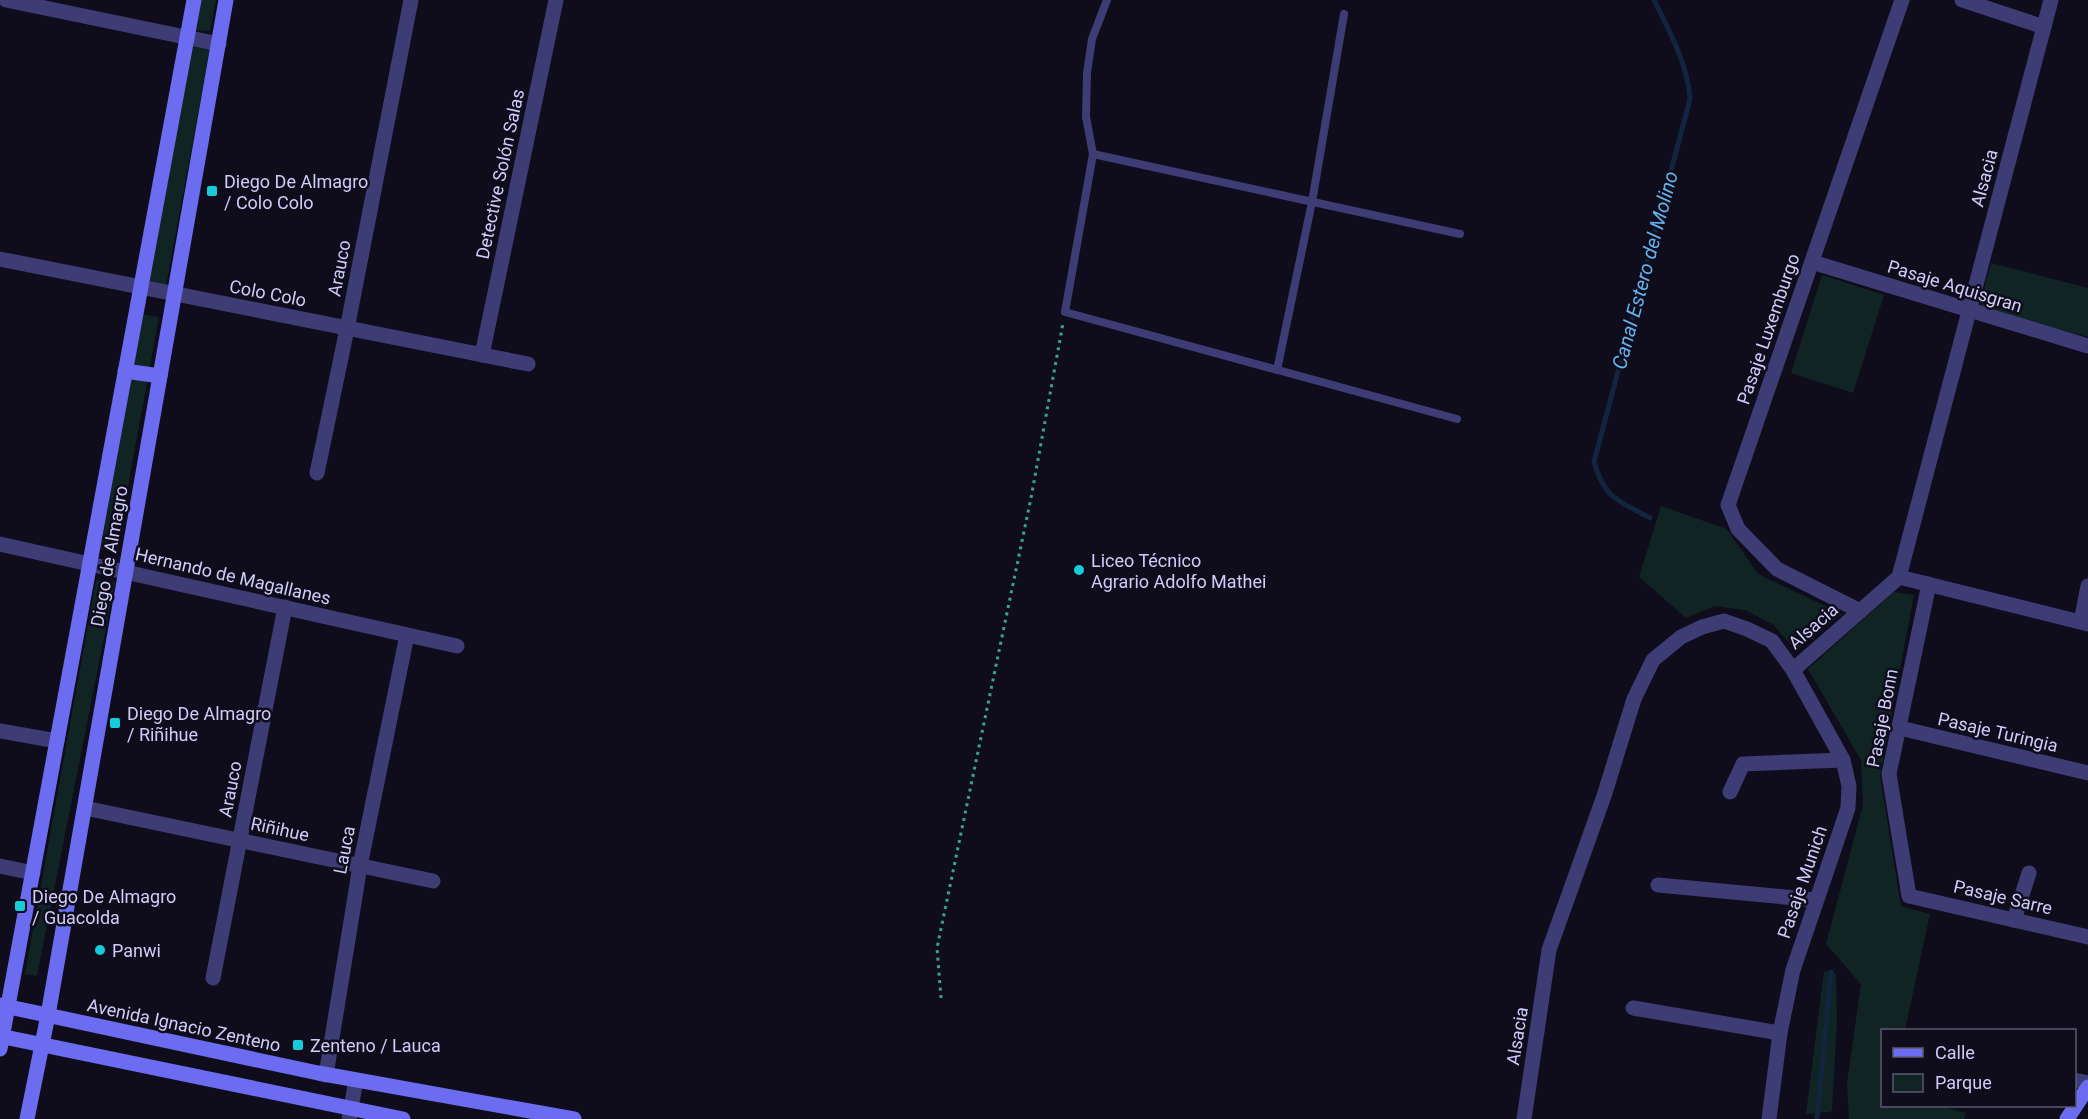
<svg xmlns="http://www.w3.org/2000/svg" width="2088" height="1119" viewBox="0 0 2088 1119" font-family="Roboto,sans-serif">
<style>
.green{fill:#102423}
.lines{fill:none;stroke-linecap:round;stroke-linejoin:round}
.stream{stroke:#12253f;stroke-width:5}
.path{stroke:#38a199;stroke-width:3;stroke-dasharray:3 4.5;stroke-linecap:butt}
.service{stroke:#3d3c75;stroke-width:8}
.minor{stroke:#3d3c75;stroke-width:15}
.secondary{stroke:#6c6cf0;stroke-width:15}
.poi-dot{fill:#16ccdb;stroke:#0f0d1b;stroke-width:2}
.labels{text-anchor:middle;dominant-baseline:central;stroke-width:5;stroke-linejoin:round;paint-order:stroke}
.street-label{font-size:18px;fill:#d0ccfa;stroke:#0f0d1b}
.poi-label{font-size:18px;fill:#d0ccfa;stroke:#0f0d1b;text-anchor:start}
.water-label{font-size:20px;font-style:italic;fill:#64b2ef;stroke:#0f0d1b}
</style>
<rect width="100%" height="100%" fill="#0f0d1b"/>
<g class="green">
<polygon points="200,0 216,0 210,31 194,30"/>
<polygon points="192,47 210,48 166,286 149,282"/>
<polygon points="1991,263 2088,288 2088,337 1979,308"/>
<polygon points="1822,275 1884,295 1853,393 1791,373"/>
<polygon points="141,314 159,317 116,552 101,549"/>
<polygon points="1661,506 1727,529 1758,574 1842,614 1795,650 1774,625 1745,610 1715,606 1686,618 1639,577"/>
<polygon points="96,580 115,582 37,976 25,974"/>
<polygon points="1894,592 1914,595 1880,776 1901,906 1930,914 1905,1030 1882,1030 1882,1106 1941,1106 1966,1113 1964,1119 1849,1119 1847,1083 1861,984 1826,944 1863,805 1861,760 1808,669"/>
<polygon points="1824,971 1835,973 1836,975 1837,1022 1832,1111 1829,1112 1806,1114"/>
</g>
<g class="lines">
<g class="stream">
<path d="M1650 518C1618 500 1605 500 1594 462L1690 99C1688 65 1669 30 1654 0"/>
<polyline points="1817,1119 1831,972"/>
</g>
<polyline class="path" points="941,998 937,948 1031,498 1063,323"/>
<g class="service">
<polyline points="1107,0 1092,39 1087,73 1086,117 1093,154 1065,312 1457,419"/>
<polyline points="1093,154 1460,234"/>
<polyline points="1277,370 1312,202 1344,14"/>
</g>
<g class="minor">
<polyline points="6,0 219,44"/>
<polyline points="1962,0 2044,27"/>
<polyline points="0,259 528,364"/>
<polyline points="1812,262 2088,346"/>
<polyline points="482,355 556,0"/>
<polyline points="317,473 347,329 411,0"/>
<polyline points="0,544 457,646"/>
<polyline points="1899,577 2088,624"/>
<polyline points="1929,584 1889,774 1909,896 2088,937"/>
<polyline points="1860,611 1777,569 1738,529 1728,505 1902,0"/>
<polyline points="2081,622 2088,586"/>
<polyline points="1900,728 2088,773"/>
<polyline points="0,731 57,741"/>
<polyline points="1730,792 1743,764 1843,760"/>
<polyline points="85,808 433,881"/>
<polyline points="0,866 33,873"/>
<polyline points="1658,885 1816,900"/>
<polyline points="2014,920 2029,873"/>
<polyline points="213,978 285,607"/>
<polyline points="1633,1008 1780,1033"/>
<polyline points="326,1075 360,866 407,635"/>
<polyline points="2074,1080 2088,1083"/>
<polyline points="349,1119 356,1080"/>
<polyline points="1524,1119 1549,950 1604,796 1634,699 1653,660 1681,637 1702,627 1724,621 1747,629 1772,641 1793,670 1899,577 2051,0"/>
<polyline points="1769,1119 1780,1033 1793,970 1848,808 1849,786 1843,760 1793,670"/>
</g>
<g class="secondary">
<polyline points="125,371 160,376"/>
<polyline points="0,1005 318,1073 574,1119"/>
<polyline points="0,1036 403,1119"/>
<polyline points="0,1049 194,0"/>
<polyline points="27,1119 48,1015 226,0"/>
<polyline points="2067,1119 2088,1087"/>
</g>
</g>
<g class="poi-dot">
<rect x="206" y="185" width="12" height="12" rx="3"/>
<circle cx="1079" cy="570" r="6"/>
<rect x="109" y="717" width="12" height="12" rx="3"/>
<rect x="14" y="900" width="12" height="12" rx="3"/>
<circle cx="100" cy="950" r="6"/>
<rect x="292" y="1039" width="12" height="12" rx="3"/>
</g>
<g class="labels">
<g class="street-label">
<text transform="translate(500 174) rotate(-78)">Detective Solón Salas</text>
<text transform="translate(1984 178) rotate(-75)">Alsacia</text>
<text transform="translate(339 268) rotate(-79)">Arauco</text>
<text transform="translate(1955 286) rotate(17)">Pasaje Aquisgran</text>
<text transform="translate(268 293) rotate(11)">Colo Colo</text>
<text transform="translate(1768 329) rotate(-71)">Pasaje Luxemburgo</text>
<text transform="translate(109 556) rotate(-80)">Diego de Almagro</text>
<text transform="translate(233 576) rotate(13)">Hernando de Magallanes</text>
<text transform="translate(1813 626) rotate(-41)">Alsacia</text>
<text transform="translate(1882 718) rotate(-79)">Pasaje Bonn</text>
<text transform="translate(1998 732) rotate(13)">Pasaje Turingia</text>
<text transform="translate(230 789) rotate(-79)">Arauco</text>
<text transform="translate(280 829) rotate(12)">Riñihue</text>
<text transform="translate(344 850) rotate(-79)">Lauca</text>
<text transform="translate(1802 882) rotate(-71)">Pasaje Munich</text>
<text transform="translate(2003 897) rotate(13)">Pasaje Sarre</text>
<text transform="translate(184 1025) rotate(12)">Avenida Ignacio Zenteno</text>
<text transform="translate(1517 1036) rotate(-81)">Alsacia</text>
</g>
<g class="poi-label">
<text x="224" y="181">Diego De Almagro<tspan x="224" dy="21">/ Colo Colo</tspan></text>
<text x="1091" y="560">Liceo Técnico<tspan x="1091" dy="21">Agrario Adolfo Mathei</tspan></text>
<text x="127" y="713">Diego De Almagro<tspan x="127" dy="21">/ Riñihue</tspan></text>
<text x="32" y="896">Diego De Almagro<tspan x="32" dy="21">/ Guacolda</tspan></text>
<text x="112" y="950">Panwi</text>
<text x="310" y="1045">Zenteno / Lauca</text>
</g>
<g class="water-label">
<text transform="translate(1645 270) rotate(-75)">Canal Estero del Molino</text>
</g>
</g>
<rect x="1881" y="1029" width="195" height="78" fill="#0f0d1b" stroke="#5c5974" stroke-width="1.5"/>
<rect x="1893" y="1048" width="30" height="9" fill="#6c6cf0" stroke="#5c5974" stroke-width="1.5"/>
<text x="1935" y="1059" font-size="18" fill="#d0ccfa">Calle</text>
<rect x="1893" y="1074" width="30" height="18" fill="#102423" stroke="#5c5974" stroke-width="1.5"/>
<text x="1935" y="1089" font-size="18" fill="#d0ccfa">Parque</text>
</svg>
